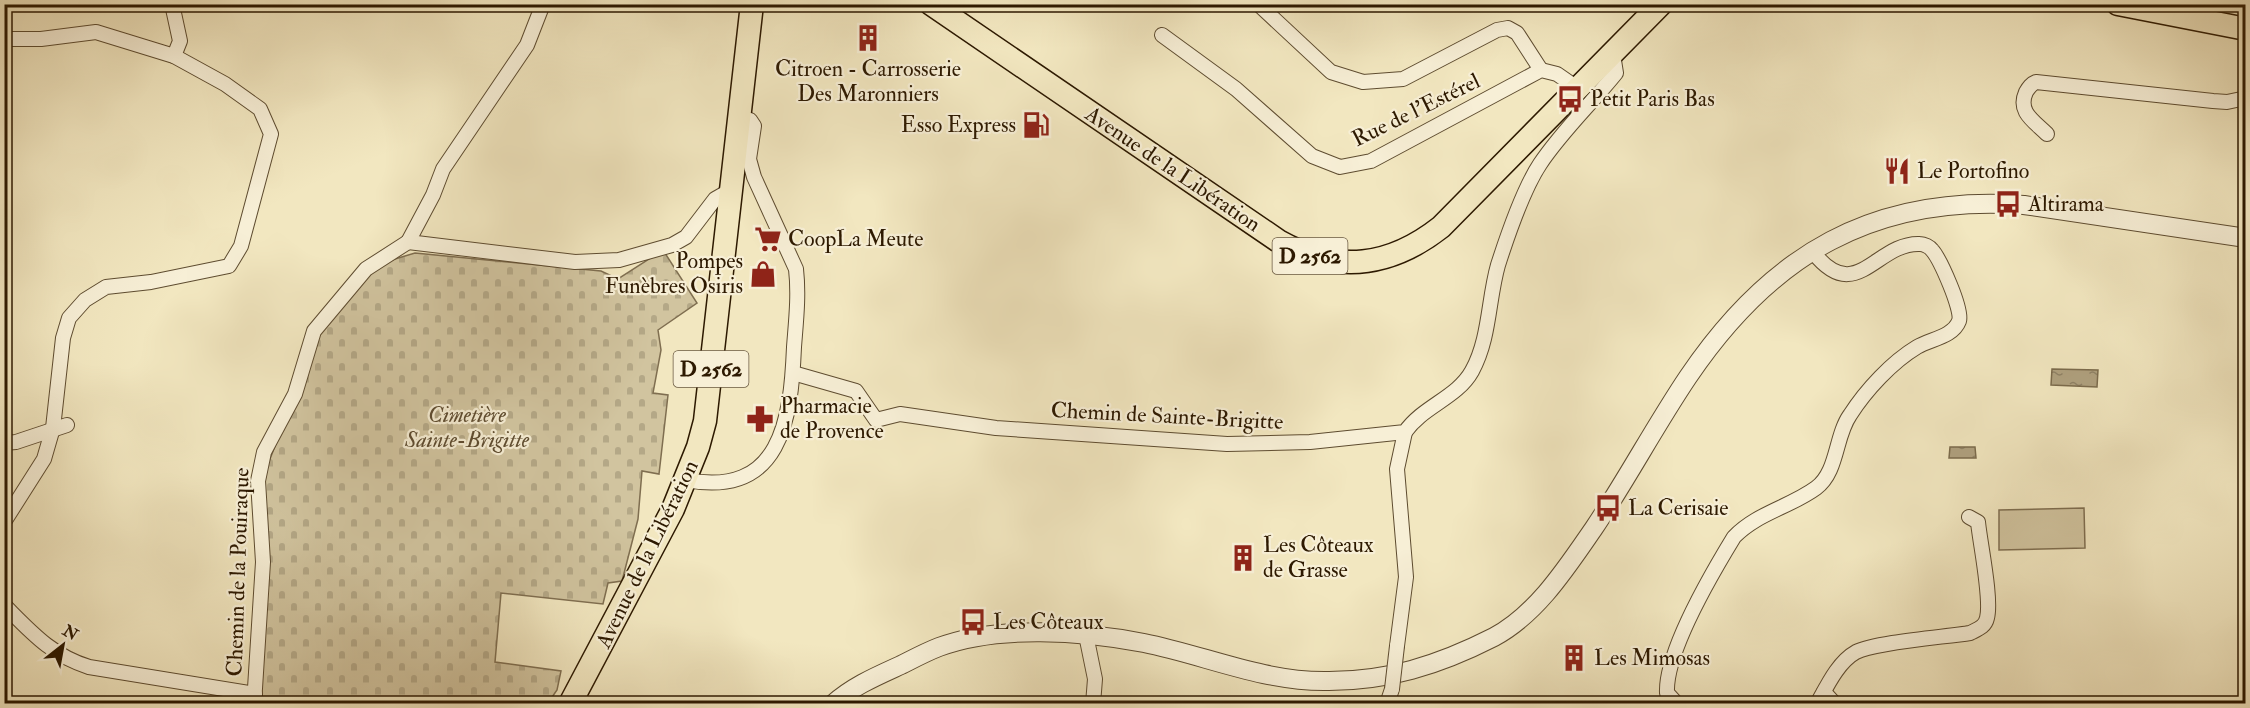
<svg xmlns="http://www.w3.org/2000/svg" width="2250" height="708" viewBox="0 0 2250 708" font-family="'IM FELL Double Pica',serif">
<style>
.grass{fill:#d1c49f;stroke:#7f6e50;stroke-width:1.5}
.cemetery{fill:url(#cemetery-stones);stroke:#7f6e50;stroke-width:1.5}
.water{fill:url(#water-ripples);stroke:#7b6b4c;stroke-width:1.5}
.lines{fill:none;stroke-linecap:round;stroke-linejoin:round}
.minor-casing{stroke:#5e4c30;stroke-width:16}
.tertiary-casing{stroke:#5e4c30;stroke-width:20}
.primary-casing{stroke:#2d1900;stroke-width:25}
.minor{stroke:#f7efd6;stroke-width:14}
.tertiary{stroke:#f7efd6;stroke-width:18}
.primary{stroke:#f2e7c0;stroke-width:22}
.minor-bridge-casing{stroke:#5e4c30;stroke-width:16;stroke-linecap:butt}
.minor-bridge{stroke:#f7efd6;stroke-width:14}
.labels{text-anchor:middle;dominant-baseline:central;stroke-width:4.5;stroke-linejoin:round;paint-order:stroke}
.shield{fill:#f7efd6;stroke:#6a5940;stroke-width:1.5}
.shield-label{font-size:21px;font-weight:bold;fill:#2d1900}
.poi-label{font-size:22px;fill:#2d1900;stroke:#f7efd6;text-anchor:start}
.street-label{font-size:22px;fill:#2d1900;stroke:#f7efd6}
.park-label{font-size:22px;font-style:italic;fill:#5e4c30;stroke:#f7efd6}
</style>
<defs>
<pattern id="cemetery-stones" width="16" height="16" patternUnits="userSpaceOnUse" patternTransform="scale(1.5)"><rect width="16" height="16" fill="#d1c49f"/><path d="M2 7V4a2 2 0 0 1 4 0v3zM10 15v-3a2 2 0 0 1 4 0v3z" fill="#b4a887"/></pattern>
<pattern id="water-ripples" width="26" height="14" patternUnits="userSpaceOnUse" patternTransform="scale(1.5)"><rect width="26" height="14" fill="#afa17f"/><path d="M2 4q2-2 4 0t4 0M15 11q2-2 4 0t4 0" fill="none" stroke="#8f8266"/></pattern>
</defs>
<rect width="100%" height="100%" fill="#f2e7c0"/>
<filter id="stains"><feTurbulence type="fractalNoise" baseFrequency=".00333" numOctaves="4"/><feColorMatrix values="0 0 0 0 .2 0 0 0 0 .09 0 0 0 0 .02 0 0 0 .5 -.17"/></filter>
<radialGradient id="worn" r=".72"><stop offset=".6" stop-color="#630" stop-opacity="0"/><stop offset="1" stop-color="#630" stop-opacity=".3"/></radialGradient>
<polygon class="grass" points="2084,508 2085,548 1999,550 1999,510"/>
<polygon class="cemetery" points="663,250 697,303 658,330 661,350 653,393 668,395 659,474 642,471 638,519 622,581 608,583 603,604 501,593 495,662 561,671 557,690 548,703 259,704 264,485 268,464 319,334 357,285 385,262 415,253 601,271 618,279"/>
<g class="water">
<polygon points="2052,369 2098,370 2097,387 2051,385"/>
<polygon points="1950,447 1975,447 1976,458 1949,458"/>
</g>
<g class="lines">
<defs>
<g id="minor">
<polyline points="172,4 180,41 174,56"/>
<polyline points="1258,4 1331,72 1363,82 1403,79 1497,30 1508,28 1517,33 1541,70"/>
<polyline points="1162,35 1236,89 1312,156 1340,167 1371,161 1541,70 1557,74 1580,90"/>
<polyline points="4,39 41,39 96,32 174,56 225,84 260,109 271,134 241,246 229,266 151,282 106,287 85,300 69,318 63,338 53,428 44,459 4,522"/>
<path d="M2047 134C2034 121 2017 112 2026 92 2029 87 2031 84 2036 82L2213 101 2227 102 2246 98"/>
<polyline points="408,242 575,262 619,260 672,245 686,237 715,199 729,191"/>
<polyline points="408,242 433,195 443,169 527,45 543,4"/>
<path d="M793 373 856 391 876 420 900 414 996 428 1227 444 1310 442 1405 432C1423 406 1457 398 1472 371 1490 338 1488 300 1498 265 1507 237 1524 188 1540 164 1562 131 1591 104 1616 73L1613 54"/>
<polyline points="4,443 16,442 67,425"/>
<path d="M686 480C781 498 791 420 794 347 796 321 799 295 796 269L754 177 749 159 754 126 750 120 737 118"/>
<path d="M4 605C32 633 51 655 89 667L255 694"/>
<polyline points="1086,635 1095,679 1093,704"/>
<polyline points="1397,646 1406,577 1397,469 1405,432"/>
<polyline points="1824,692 1835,704"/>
<polyline points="254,704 263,562 258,481 264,452 295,394 314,331 366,269 408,242"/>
<polyline points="1387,704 1392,689"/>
<path d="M1677 704 1667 693C1665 652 1712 573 1734 537 1757 513 1790 507 1816 488 1838 472 1835 436 1850 415 1866 390 1892 362 1917 347 1930 339 1953 337 1959 321 1963 310 1940 259 1932 250 1930 247 1924 244 1920 244 1876 242 1856 307 1813 252"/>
<path d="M1817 704C1827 686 1838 662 1856 652 1876 642 1945 637 1970 633 1978 629 1985 627 1987 618 1992 599 1980 543 1978 522L1969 517"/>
</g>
<path id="tertiary" d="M833 704C853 686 877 676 901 665 913 659 926 652 939 647 998 625 1082 631 1144 643 1204 655 1261 681 1324 681 1386 682 1439 665 1494 637 1537 614 1567 567 1594 528 1627 479 1655 426 1688 377 1771 254 1874 194 2024 205L2246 238"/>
<g id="primary">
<path d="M931 4 1280 242C1338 274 1390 267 1441 227L1661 4"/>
<polyline points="2118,4 2246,29"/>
<polyline points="570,704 673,509 698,447 705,421 752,4"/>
</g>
</defs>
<use href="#minor" class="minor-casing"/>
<use href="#tertiary" class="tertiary-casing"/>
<use href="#primary" class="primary-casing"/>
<use href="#minor" class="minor"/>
<use href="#tertiary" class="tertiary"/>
<use href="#primary" class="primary"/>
<defs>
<polyline id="minor-bridge" points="1392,689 1397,646"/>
</defs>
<use href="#minor-bridge" class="minor-bridge-casing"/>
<use href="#minor-bridge" class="minor-bridge"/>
</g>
<defs>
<symbol id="building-bare" viewBox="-9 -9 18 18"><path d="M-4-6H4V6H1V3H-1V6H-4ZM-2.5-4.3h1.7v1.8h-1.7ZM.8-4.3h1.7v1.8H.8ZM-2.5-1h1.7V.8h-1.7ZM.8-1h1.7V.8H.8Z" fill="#8f2418" stroke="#f7efd6" stroke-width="2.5" paint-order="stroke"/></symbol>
<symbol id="bus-bare" viewBox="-9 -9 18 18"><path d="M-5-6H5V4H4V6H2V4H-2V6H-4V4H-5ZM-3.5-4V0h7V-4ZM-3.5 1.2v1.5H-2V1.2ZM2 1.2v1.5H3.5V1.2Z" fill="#8f2418" stroke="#f7efd6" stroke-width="2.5" paint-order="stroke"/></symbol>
<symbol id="fuel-bare" viewBox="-9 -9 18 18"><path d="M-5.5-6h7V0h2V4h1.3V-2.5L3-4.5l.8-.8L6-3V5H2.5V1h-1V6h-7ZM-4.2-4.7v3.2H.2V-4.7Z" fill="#8f2418" stroke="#f7efd6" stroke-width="2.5" paint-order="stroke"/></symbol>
<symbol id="restaurant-bare" viewBox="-9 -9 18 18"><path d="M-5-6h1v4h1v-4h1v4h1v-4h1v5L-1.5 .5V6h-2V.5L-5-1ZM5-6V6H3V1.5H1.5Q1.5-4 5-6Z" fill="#8f2418" stroke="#f7efd6" stroke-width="2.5" paint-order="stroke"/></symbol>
<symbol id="supermarket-bare" viewBox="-9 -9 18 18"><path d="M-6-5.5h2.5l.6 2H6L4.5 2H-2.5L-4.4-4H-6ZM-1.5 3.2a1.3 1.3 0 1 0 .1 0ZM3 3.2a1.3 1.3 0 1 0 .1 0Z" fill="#8f2418" stroke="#f7efd6" stroke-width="2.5" paint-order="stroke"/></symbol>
<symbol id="shop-bare" viewBox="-9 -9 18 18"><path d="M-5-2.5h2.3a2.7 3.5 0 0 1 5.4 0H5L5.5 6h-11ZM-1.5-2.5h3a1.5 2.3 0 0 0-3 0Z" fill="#8f2418" stroke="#f7efd6" stroke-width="2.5" paint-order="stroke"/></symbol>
<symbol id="pharmacy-bare" viewBox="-9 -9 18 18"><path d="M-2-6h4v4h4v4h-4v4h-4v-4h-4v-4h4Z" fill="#8f2418" stroke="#f7efd6" stroke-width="2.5" paint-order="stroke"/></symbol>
</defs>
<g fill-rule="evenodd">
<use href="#building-bare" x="849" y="19" width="38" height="38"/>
<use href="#bus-bare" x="1551" y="80" width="38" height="38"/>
<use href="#fuel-bare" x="1017" y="106" width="38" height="38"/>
<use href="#restaurant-bare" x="1878" y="152" width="38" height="38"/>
<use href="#bus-bare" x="1989" y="185" width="38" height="38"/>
<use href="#supermarket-bare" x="749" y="220" width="38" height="38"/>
<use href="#shop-bare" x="744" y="255" width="38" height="38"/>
<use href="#pharmacy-bare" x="741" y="400" width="38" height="38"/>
<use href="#bus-bare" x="1589" y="489" width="38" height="38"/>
<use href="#building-bare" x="1224" y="539" width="38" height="38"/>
<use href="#bus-bare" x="954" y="603" width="38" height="38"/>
<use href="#building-bare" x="1555" y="639" width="38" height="38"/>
</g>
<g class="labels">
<g class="shield">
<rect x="1272.5" y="238" width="75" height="36" rx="4.5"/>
<rect x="673.5" y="351" width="75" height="36" rx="4.5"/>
</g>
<g class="shield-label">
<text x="1310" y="256">D 2562</text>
<text x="711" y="369">D 2562</text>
</g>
<g class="poi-label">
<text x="868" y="69" text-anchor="middle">Citroen - Carrosserie<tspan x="868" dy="25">Des Maronniers</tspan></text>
<text x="1590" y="99">Petit Paris Bas</text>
<text x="1016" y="125" text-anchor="end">Esso Express</text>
<text x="1917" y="171">Le Portofino</text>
<text x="2028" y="204">Altirama</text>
<text x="788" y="239">CoopLa Meute</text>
<text x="743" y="261" text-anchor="end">Pompes<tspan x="743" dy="25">Funèbres Osiris</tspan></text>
<text x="780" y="406">Pharmacie<tspan x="780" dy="25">de Provence</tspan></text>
<text x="1628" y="508">La Cerisaie</text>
<text x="1263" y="545">Les Côteaux<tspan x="1263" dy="25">de Grasse</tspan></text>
<text x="993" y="622">Les Côteaux</text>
<text x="1594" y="658">Les Mimosas</text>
</g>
<g class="street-label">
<text transform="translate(1416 110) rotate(-26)">Rue de l'Estérel</text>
<text transform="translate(1173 169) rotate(34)">Avenue de la Libération</text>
<text transform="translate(1167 416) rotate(3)">Chemin de Sainte-Brigitte</text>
<text transform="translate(647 554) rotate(-64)">Avenue de la Libération</text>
<text transform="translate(238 572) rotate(-88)">Chemin de la Pouiraque</text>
</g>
<g class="park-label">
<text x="467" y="415">Cimetière<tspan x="467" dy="25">Sainte-Brigitte</tspan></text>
</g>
</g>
<rect width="2250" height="708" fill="none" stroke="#f2e7c0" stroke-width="24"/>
<rect x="6" y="6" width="2238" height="696" fill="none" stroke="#2d1900" stroke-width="3"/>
<rect x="12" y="12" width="2226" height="684" fill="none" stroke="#2d1900" stroke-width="1.5"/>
<g transform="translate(63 645) rotate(31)" stroke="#f7efd6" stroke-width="4.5" paint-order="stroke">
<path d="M0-4.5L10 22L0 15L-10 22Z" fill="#2d1900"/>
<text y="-9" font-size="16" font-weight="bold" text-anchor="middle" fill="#2d1900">N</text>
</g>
<rect width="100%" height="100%" filter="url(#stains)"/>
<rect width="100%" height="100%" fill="url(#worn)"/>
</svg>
